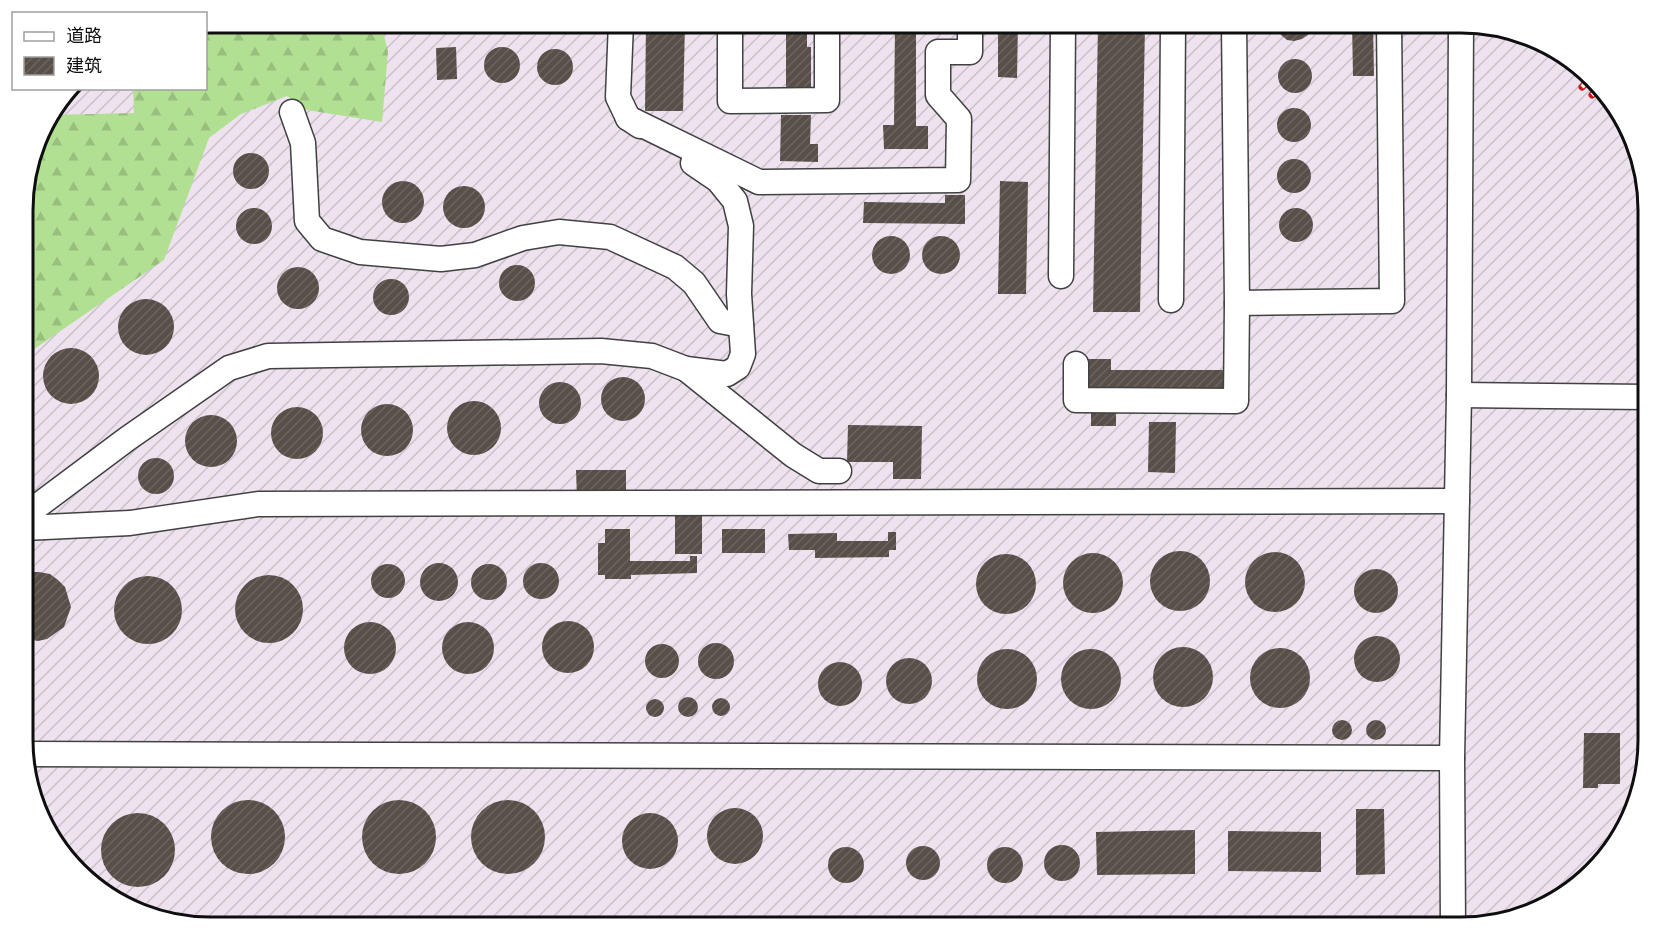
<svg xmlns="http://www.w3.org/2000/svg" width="1671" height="950" viewBox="0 0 1671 950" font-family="'Crimson Pro','Noto Sans SC',serif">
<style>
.industrial{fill:url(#industrial-furrows)}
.forest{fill:url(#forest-firs)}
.building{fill:url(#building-hatch)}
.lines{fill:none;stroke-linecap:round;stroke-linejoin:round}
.minor-casing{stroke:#414141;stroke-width:27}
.minor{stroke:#fff;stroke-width:24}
.rail-casing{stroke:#cb191a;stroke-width:7}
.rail{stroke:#fff;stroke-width:4.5;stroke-dasharray:14;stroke-linecap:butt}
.rim{fill:none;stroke:#0e0e0e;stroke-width:3}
</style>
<defs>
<pattern id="industrial-furrows" width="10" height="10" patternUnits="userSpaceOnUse" patternTransform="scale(1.5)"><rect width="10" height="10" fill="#ede2ee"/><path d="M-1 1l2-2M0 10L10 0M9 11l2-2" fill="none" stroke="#cac1cb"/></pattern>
<pattern id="forest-firs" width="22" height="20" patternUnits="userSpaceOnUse" patternTransform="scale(1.5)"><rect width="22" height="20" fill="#b2e092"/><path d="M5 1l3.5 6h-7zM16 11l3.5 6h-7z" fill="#98bf7d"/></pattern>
<pattern id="building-hatch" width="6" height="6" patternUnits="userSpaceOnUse" patternTransform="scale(1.5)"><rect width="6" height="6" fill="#584f49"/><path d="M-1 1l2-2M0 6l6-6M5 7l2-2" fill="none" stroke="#6b645f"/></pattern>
</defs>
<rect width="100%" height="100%" fill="#fffdef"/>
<polygon class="industrial" points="206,23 1462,23 1555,47 1617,106 1648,197 1648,752 1624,834 1555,902 1473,927 209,927 116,903 54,845 24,764 24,186 42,127 71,89 206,88"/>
<polygon class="forest" points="206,23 381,23 388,52 382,122 307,110 287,96 241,114 209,138 164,260 24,356 24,186 42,127 51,115 134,113 133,89 206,88"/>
<g class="building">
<rect x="449" y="23" width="28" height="8"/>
<polygon points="646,23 685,23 683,111 645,111"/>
<polygon points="786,23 807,23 807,47 811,47 811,96 786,96"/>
<polygon points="895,23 916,23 916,126 928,126 928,149 884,149 883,125 894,125"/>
<polygon points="998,23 1018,23 1017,78 998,77"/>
<polygon points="1098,23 1145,23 1140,312 1093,312"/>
<polygon points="1277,23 1311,23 1311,28 1308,35 1302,39 1294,41 1287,40 1281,35 1277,28"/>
<polygon points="1352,23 1373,23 1374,76 1353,76"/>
<circle cx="502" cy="65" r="18"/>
<polygon points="456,47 457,79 437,80 436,48"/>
<circle cx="555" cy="67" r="18"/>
<circle cx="1295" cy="76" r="17"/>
<circle cx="1294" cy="125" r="17"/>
<polygon points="781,115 811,115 810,144 818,144 818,162 780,161"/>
<circle cx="251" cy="171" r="18"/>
<circle cx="1294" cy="176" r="17"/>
<circle cx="403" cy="202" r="21"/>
<polygon points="1000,181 1028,182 1026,294 998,294"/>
<circle cx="464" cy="207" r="21"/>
<polygon points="945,195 965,195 965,224 863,223 864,202 945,203"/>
<circle cx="254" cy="226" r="18"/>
<circle cx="1296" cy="225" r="17"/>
<circle cx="891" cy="255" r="19"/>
<circle cx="941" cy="255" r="19"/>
<circle cx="517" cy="283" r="18"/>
<circle cx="298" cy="288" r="21"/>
<circle cx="391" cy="297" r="18"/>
<circle cx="146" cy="327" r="28"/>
<circle cx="71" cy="376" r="28"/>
<polygon points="1085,359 1111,359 1111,370 1225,370 1225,390 1085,390"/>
<circle cx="623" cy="399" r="22"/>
<circle cx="560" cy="403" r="21"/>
<circle cx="474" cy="428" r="27"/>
<circle cx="387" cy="430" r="26"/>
<circle cx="297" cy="433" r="26"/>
<rect x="1091" y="408" width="25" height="18"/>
<circle cx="211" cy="441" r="26"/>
<polygon points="1149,422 1176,422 1175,473 1148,472"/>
<polygon points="848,425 922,426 921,479 893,479 893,462 847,462"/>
<circle cx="156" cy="476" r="18"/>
<polygon points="576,470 626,470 626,497 577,498"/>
<rect x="675" y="515" width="27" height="39"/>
<polygon points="605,529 630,529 630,561 690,561 690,556 697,556 697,573 631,575 631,579 605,579 605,575 598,575 598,543 605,543"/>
<rect x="722" y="529" width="43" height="24"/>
<polygon points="888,532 896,532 896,550 889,550 889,557 815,558 815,550 789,550 788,534 837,533 837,541 888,541"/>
<circle cx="1180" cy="581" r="30"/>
<circle cx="1275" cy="582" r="30"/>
<circle cx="1093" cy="583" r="30"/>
<circle cx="1006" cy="584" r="30"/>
<circle cx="439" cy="582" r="19"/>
<circle cx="541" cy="581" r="18"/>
<circle cx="388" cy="581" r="17"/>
<circle cx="489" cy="582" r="18"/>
<circle cx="1376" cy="591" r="22"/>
<polygon points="29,572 39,572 50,574 58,580 65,587 71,607 64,627 47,639 38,641 24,638 24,574"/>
<circle cx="269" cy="609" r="34"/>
<circle cx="148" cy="610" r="34"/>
<circle cx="568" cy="647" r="26"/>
<circle cx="370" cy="648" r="26"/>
<circle cx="468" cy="648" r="26"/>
<circle cx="1377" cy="659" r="23"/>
<circle cx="716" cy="661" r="18"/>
<circle cx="662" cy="661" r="17"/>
<circle cx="1183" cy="677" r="30"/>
<circle cx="1280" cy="678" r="30"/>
<circle cx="1007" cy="679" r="30"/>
<circle cx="1091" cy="679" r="30"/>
<circle cx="909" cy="681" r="23"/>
<circle cx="840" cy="684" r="22"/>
<circle cx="688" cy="707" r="10"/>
<circle cx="721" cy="707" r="9"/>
<circle cx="655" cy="708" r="9"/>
<circle cx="1376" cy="730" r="10"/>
<circle cx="1342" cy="730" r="10"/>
<polygon points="1584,733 1620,733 1620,784 1598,784 1598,788 1583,788"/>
<circle cx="248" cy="837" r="37"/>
<circle cx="399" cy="837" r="37"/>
<circle cx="508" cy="837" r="37"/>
<circle cx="735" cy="836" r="28"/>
<polygon points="1356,809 1384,809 1385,874 1356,875"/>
<circle cx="650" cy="841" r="28"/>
<circle cx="138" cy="850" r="37"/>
<polygon points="1195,830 1195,874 1097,875 1096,832"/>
<polygon points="1228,831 1321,832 1321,872 1228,871"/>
<polygon points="50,832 57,838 65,854 54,845"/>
<circle cx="1062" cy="863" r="18"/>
<circle cx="923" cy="863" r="17"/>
<circle cx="846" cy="865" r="18"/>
<circle cx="1005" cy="865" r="18"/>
</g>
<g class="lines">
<defs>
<g id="minor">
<polyline points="621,23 618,97 628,118 640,126"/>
<polyline points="730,23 730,101 827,100 827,23"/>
<polyline points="1234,23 1237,303 1392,301 1389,23"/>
<polyline points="292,112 303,143 307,221 322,239 360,252 441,259 475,255 523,238 559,232 610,237 675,267 694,283 720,321 741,325"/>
<polyline points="628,118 759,182 958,180 959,119 938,95 938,52 970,52 970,23"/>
<polyline points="1061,276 1063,23"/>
<polyline points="1171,300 1173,23"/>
<polyline points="1076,364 1076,400 1236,401 1237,303"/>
<polyline points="686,369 727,374 738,367 743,354 739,294 741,226 735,201 718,180 693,163"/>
<polyline points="1459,395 1648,397"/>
<polyline points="24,516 127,439 229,368 268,356 601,351 652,356 686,369 793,455 819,471 839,471"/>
<polyline points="24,528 130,523 258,504 1457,501"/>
<polyline points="24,754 1452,758"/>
<polyline points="1453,927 1452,758 1459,395 1461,23"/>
</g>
</defs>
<use href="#minor" class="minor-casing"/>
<use href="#minor" class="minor"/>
<defs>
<g id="rail">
<polyline points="1582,87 1589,80"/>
<polyline points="1592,95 1599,89"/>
<polyline points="1614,114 1618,110"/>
</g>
</defs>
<use href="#rail" class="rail-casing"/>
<use href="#rail" class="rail"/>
</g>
<path d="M0 0H1671V950H0ZM210 33H1461A177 177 0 0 1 1638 210V740A177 177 0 0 1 1461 917H210A177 177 0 0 1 33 740V210A177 177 0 0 1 210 33Z" fill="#fff" fill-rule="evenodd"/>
<path class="rim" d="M210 33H1461A177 177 0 0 1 1638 210V740A177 177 0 0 1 1461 917H210A177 177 0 0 1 33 740V210A177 177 0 0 1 210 33Z"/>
<rect x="12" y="12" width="195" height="78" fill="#ffffff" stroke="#9f9f9f" stroke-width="1.5"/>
<rect x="24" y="32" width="30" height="9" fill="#ffffff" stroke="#9f9f9f" stroke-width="1.5"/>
<text x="66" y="42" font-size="18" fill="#0e0e0e">道路</text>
<rect x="24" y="57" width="30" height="18" fill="url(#building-hatch)" stroke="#9f9f9f" stroke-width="1.5"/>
<text x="66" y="72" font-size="18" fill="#0e0e0e">建筑</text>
</svg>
